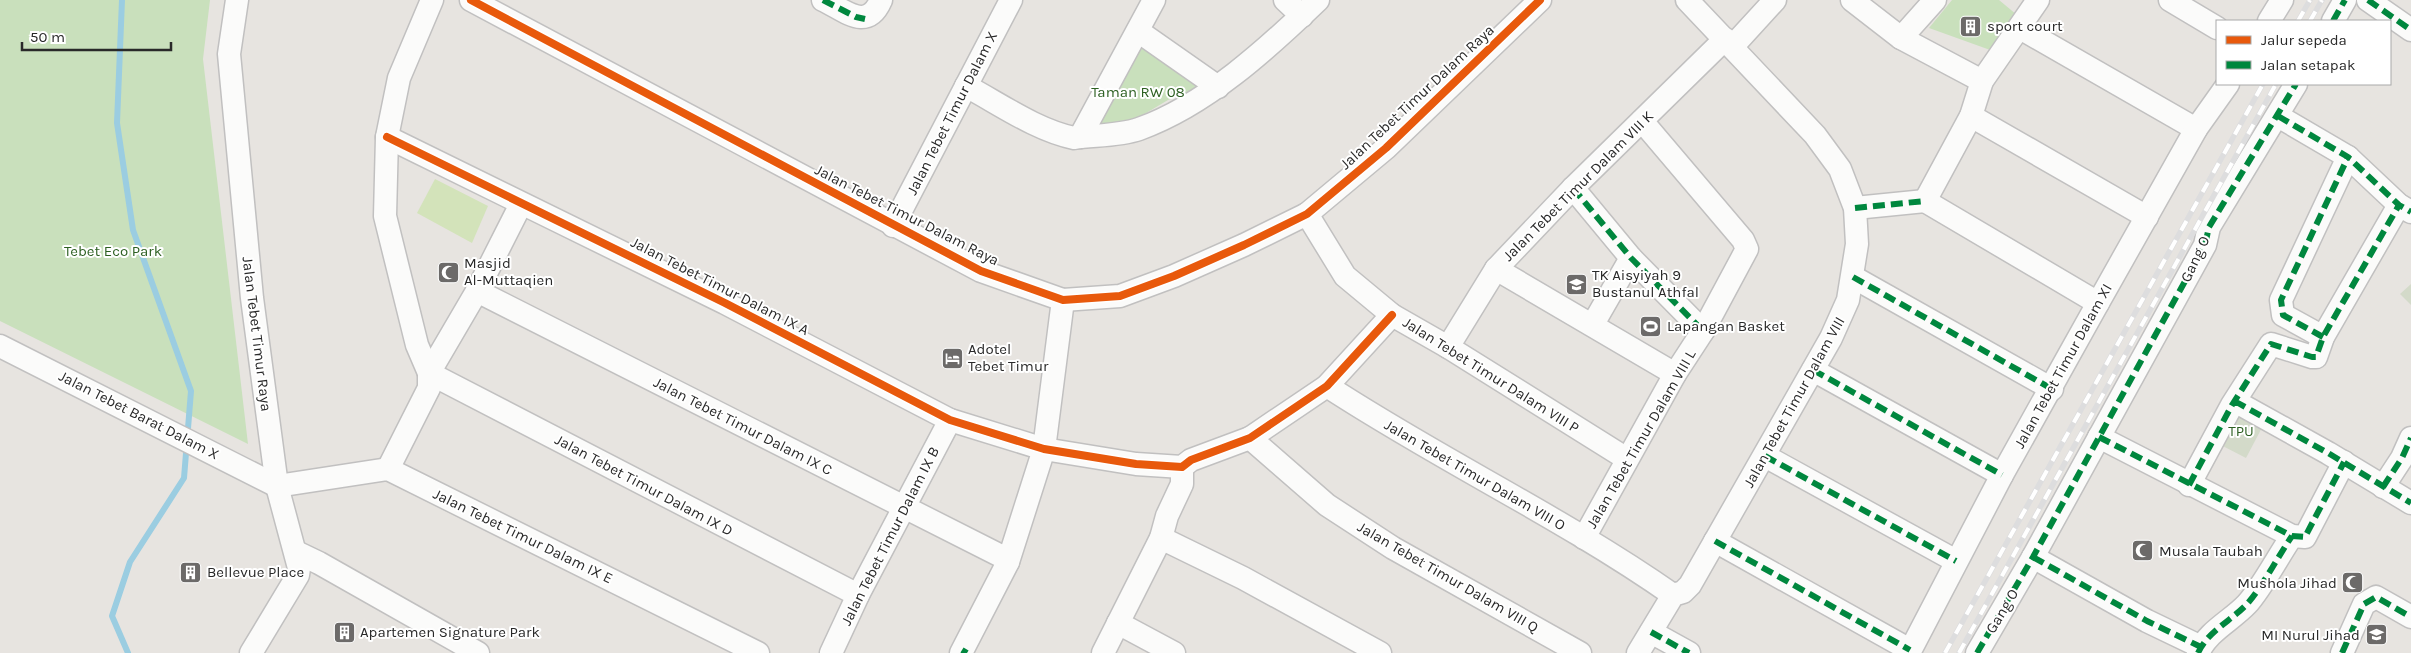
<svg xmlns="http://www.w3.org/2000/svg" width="2411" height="653" viewBox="0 0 2411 653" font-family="Karla,sans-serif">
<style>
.green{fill:#c9e0bc}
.cemetery{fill:#d3dac9}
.pitch{fill:#d3e3ba}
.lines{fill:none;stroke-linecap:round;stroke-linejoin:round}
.stream{stroke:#9bcde1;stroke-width:6}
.minor-casing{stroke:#c1c0c0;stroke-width:25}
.minor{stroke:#fbfbfa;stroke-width:22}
.rail-casing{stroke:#ddddde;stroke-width:5.5}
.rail{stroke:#fff;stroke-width:4;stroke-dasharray:11;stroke-linecap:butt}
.quiet{stroke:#00873e;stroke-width:6;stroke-dasharray:12 6;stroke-linecap:butt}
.cycleway-casing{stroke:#fff;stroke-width:11}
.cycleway{stroke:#e8590c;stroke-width:8}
.labels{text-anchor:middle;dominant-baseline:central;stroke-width:4;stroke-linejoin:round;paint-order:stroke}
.poi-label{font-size:15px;fill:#292929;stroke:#fff;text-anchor:start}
.park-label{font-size:15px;fill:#2c5f21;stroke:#fff}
.street-label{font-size:15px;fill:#292929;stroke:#fff}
</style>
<rect width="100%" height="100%" fill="#e7e4e0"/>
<g class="green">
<polygon points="0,0 210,0 203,59 248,444 0,321"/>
<polygon points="1952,0 1999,0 2017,15 1993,51 1929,28"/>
<polygon points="1140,40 1206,85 1168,100 1131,122 1110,123 1093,129"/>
</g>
<g class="cemetery">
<polygon points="2411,284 2411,305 2400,294"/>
<polygon points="2235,404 2266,420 2246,458 2215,442"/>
</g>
<polygon class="pitch" points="435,179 488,206 472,243 417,213"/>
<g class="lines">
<polyline class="stream" points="122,0 117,123 133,230 191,391 184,478 130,562 112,616 128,653"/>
<defs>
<g id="minor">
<polyline points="237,0 229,54 252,298 277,486 299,568 298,575 251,653"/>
<polyline points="432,0 399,78 387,137 385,216 417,345 429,373 858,595"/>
<polyline points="471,0 981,271 1063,300 1120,296 1174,276 1244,245 1307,214 1386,148 1540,0"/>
<path d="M823 0C846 11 867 32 881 0"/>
<polyline points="1285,0 1302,16"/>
<polyline points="1852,0 1901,38 1982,81"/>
<polyline points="2170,0 2217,28"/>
<polyline points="2368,0 2411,30"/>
<polyline points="2269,21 2282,0"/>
<polyline points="2333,21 2345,0"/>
<polyline points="2020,28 2196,129"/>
<polyline points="1138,31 1218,87"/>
<polyline points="1901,38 1935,0"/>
<polyline points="1732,47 1775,0"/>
<path d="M966 86C1000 104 1036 130 1074 138 1094 135 1119 136 1139 129 1206 105 1267 49 1318 0"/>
<polyline points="1971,116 2147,217"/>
<polyline points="2278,116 2348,157 2399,205 2411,212"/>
<polyline points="387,137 725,303 950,420 1044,449 1136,464 1182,467 1191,460 1250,438 1327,386 1392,315"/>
<polyline points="1080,137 1154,0"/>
<polyline points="1573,188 1631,258 1703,331"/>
<polyline points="1925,201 1971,116 1982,81 2038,0"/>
<polyline points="1925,201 2098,303"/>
<polyline points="1855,208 1925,201"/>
<polyline points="1307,214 1345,276 1392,315 1448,347 1627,459"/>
<polyline points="893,226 1011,0"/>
<polyline points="1496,269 1675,374"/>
<polyline points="1853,277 2052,389"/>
<polyline points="477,291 1003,557 1008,562"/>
<polyline points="1593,324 1631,258"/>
<polyline points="2323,337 2283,315 2281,300 2348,157"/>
<polyline points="0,346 277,486 388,469 758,653"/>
<polyline points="1448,347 1496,269 1573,188 1725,39"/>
<polyline points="1813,370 2002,475"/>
<path d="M1327 386C1440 460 1563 518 1673 595"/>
<polyline points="2234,403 2238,403 2328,453 2411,503"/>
<polyline points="2099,437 2292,536 2305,537 2344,462"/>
<polyline points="1250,438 1327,505 1393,548 1580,653"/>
<polyline points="1765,456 1956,561"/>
<polyline points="388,469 429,388 429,373 477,291 521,204"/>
<polyline points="2189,485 2232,405 2271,344 2312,357 2316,357 2323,337 2399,205"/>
<polyline points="2383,487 2402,458 2411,438"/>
<polyline points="1161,538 1243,578 1380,653"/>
<polyline points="1584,538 1675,374 1703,331 1747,249 1743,240 1642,121"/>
<polyline points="1715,541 1910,650"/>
<polyline points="296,552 319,563 478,653"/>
<polyline points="2033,557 2147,621 2201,647"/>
<polyline points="1118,623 1174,653"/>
<polyline points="1651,632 1689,653"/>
<polyline points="831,653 858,595 950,420"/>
<polyline points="961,653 1008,562 1044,449 1063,300"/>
<polyline points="1103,653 1161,538 1167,516 1182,484 1182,467"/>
<polyline points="1638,653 1673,595 1683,592 1690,585 1831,338 1848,300 1857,244 1855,208 1840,169 1815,135 1687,0"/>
<polyline points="1909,653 2002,475 2098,303 2196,129 2228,84"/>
<polyline points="1977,653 2033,557 2205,245 2209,227 2296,84"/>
<path d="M2198 653C2208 631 2231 621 2247 604 2261 589 2279 555 2292 536"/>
<polyline points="2342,653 2364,604 2376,597 2411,617"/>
</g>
</defs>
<use href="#minor" class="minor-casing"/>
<use href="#minor" class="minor"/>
<defs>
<g id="rail">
<polyline points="2298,21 2310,0"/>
<polyline points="2310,21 2322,0"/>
<polyline points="1945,653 2263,84"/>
<polyline points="1959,653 2276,84"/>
</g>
</defs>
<use href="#rail" class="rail-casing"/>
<use href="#rail" class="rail"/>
<g class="quiet">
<polyline points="823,0 856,17 865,19"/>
<polyline points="2368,0 2411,30"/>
<polyline points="2333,21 2345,0"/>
<polyline points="2278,116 2348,157 2399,205 2411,212"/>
<polyline points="1573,188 1631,258 1703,331"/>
<polyline points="1855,208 1925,201"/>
<polyline points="1853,277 2052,389"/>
<polyline points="2323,337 2283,315 2281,300 2348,157"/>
<polyline points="1813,370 2002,475"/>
<polyline points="2234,403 2238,403 2328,453 2411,503"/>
<polyline points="2099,437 2292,536 2305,537 2344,462"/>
<polyline points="1765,456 1956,561"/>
<polyline points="2189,485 2232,405 2271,344 2312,357 2316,357 2323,337 2399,205"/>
<polyline points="2383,487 2402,458 2411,438"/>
<polyline points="1715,541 1910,650"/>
<polyline points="2033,557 2147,621 2201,647"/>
<polyline points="1651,632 1689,653"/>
<polyline points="962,650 967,653"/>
<polyline points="1977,653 2033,557 2205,245 2209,227 2296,84"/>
<path d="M2198 653C2208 631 2231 621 2247 604 2261 589 2279 555 2292 536"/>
<polyline points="2342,653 2364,604 2376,597 2411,617"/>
</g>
<defs>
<g id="cycleway">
<polyline points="471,0 981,271 1063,300 1120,296 1174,276 1244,245 1307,214 1386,148 1540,0"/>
<polyline points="387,137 725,303 950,420 1044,449 1136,464 1182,467 1191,460 1250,438 1327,386 1392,315"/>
</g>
</defs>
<use href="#cycleway" class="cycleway-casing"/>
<use href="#cycleway" class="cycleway"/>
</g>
<defs>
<symbol id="building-square" viewBox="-11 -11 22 22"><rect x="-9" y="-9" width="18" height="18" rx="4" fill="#6c6a69" stroke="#fff"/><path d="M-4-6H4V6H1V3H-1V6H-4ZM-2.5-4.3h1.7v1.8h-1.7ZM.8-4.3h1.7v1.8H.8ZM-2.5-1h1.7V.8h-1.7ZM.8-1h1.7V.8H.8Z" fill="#fff"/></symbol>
<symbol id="mosque-square" viewBox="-11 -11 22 22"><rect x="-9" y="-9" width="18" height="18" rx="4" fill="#6c6a69" stroke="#fff"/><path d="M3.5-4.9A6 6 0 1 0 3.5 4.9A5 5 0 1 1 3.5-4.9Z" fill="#fff"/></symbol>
<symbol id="school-square" viewBox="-11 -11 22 22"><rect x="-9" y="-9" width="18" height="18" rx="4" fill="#6c6a69" stroke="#fff"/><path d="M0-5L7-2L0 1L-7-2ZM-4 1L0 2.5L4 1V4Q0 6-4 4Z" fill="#fff"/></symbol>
<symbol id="stadium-square" viewBox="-11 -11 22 22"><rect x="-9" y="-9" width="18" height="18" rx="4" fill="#6c6a69" stroke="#fff"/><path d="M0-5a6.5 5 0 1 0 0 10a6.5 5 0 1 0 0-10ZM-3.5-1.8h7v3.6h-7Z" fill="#fff"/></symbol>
<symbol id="hotel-square" viewBox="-11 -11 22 22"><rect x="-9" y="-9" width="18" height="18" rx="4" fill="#6c6a69" stroke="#fff"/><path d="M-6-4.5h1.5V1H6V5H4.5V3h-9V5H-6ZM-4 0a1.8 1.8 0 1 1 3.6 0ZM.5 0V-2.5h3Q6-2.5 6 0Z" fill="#fff"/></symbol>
</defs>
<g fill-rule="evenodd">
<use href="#building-square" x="1958" y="14" width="25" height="25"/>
<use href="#mosque-square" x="436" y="260" width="25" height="25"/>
<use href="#school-square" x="1564" y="272" width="25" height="25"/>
<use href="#stadium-square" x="1638" y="314" width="25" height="25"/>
<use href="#hotel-square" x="940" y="346" width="25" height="25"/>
<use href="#mosque-square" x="2130" y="538" width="25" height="25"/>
<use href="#building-square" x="178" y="560" width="25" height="25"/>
<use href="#mosque-square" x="2340" y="570" width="25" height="25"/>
<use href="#building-square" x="332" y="620" width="25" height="25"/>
<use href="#school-square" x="2364" y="622" width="25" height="25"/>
</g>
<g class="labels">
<g class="poi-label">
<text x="1987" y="26">sport court</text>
<text x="464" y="263">Masjid<tspan x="464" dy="17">Al-Muttaqien</tspan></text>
<text x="1592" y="275">TK Aisyiyah 9<tspan x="1592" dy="17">Bustanul Athfal</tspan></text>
<text x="1667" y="326">Lapangan Basket</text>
<text x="968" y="349">Adotel<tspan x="968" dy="17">Tebet Timur</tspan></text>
<text x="2159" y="551">Musala Taubah</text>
<text x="207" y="572">Bellevue Place</text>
<text x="2337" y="583" text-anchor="end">Mushola Jihad</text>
<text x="360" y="632">Apartemen Signature Park</text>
<text x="2360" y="635" text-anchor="end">MI Nurul Jihad</text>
</g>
<g class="park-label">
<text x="1138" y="92">Taman RW 08</text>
<text x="113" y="251">Tebet Eco Park</text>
<text x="2241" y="431">TPU</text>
</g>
<g class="street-label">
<text transform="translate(1417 97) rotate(-43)">Jalan Tebet Timur Dalam Raya</text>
<text transform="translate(952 113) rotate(-63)">Jalan Tebet Timur Dalam X</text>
<text transform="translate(1578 186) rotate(-45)">Jalan Tebet Timur Dalam VIII K</text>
<text transform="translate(907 215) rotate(27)">Jalan Tebet Timur Dalam Raya</text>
<text transform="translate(2195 259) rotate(-65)">Gang O</text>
<text transform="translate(720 286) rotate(27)">Jalan Tebet Timur Dalam IX A</text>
<text transform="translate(257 334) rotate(83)">Jalan Tebet Timur Raya</text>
<text transform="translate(2063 366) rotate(-61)">Jalan Tebet Timur Dalam XI</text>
<text transform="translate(1491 375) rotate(32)">Jalan Tebet Timur Dalam VIII P</text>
<text transform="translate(1794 402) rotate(-61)">Jalan Tebet Timur Dalam VIII</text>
<text transform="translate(139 415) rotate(27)">Jalan Tebet Barat Dalam X</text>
<text transform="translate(743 426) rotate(27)">Jalan Tebet Timur Dalam IX C</text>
<text transform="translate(1641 439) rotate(-60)">Jalan Tebet Timur Dalam VIII L</text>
<text transform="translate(1475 475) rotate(30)">Jalan Tebet Timur Dalam VIII O</text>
<text transform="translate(644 485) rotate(28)">Jalan Tebet Timur Dalam IX D</text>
<text transform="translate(523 536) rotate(26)">Jalan Tebet Timur Dalam IX E</text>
<text transform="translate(890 536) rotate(-63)">Jalan Tebet Timur Dalam IX B</text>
<text transform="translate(1448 577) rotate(30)">Jalan Tebet Timur Dalam VIII Q</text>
<text transform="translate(2002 611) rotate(-59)">Gang O</text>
</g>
</g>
<rect x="2216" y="20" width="175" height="65" fill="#ffffff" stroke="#a9a9a9"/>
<rect x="2226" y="36" width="25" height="8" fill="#e8590c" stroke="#a9a9a9"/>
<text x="2261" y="45" font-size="15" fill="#292929">Jalur sepeda</text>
<rect x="2226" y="61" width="25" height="8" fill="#00873e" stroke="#a9a9a9"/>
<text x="2261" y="70" font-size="15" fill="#292929">Jalan setapak</text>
<path d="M22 42v8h149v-8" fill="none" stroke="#292929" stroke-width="2.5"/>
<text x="30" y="42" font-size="15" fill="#292929" stroke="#ffffff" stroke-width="4" paint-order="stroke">50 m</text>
</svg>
